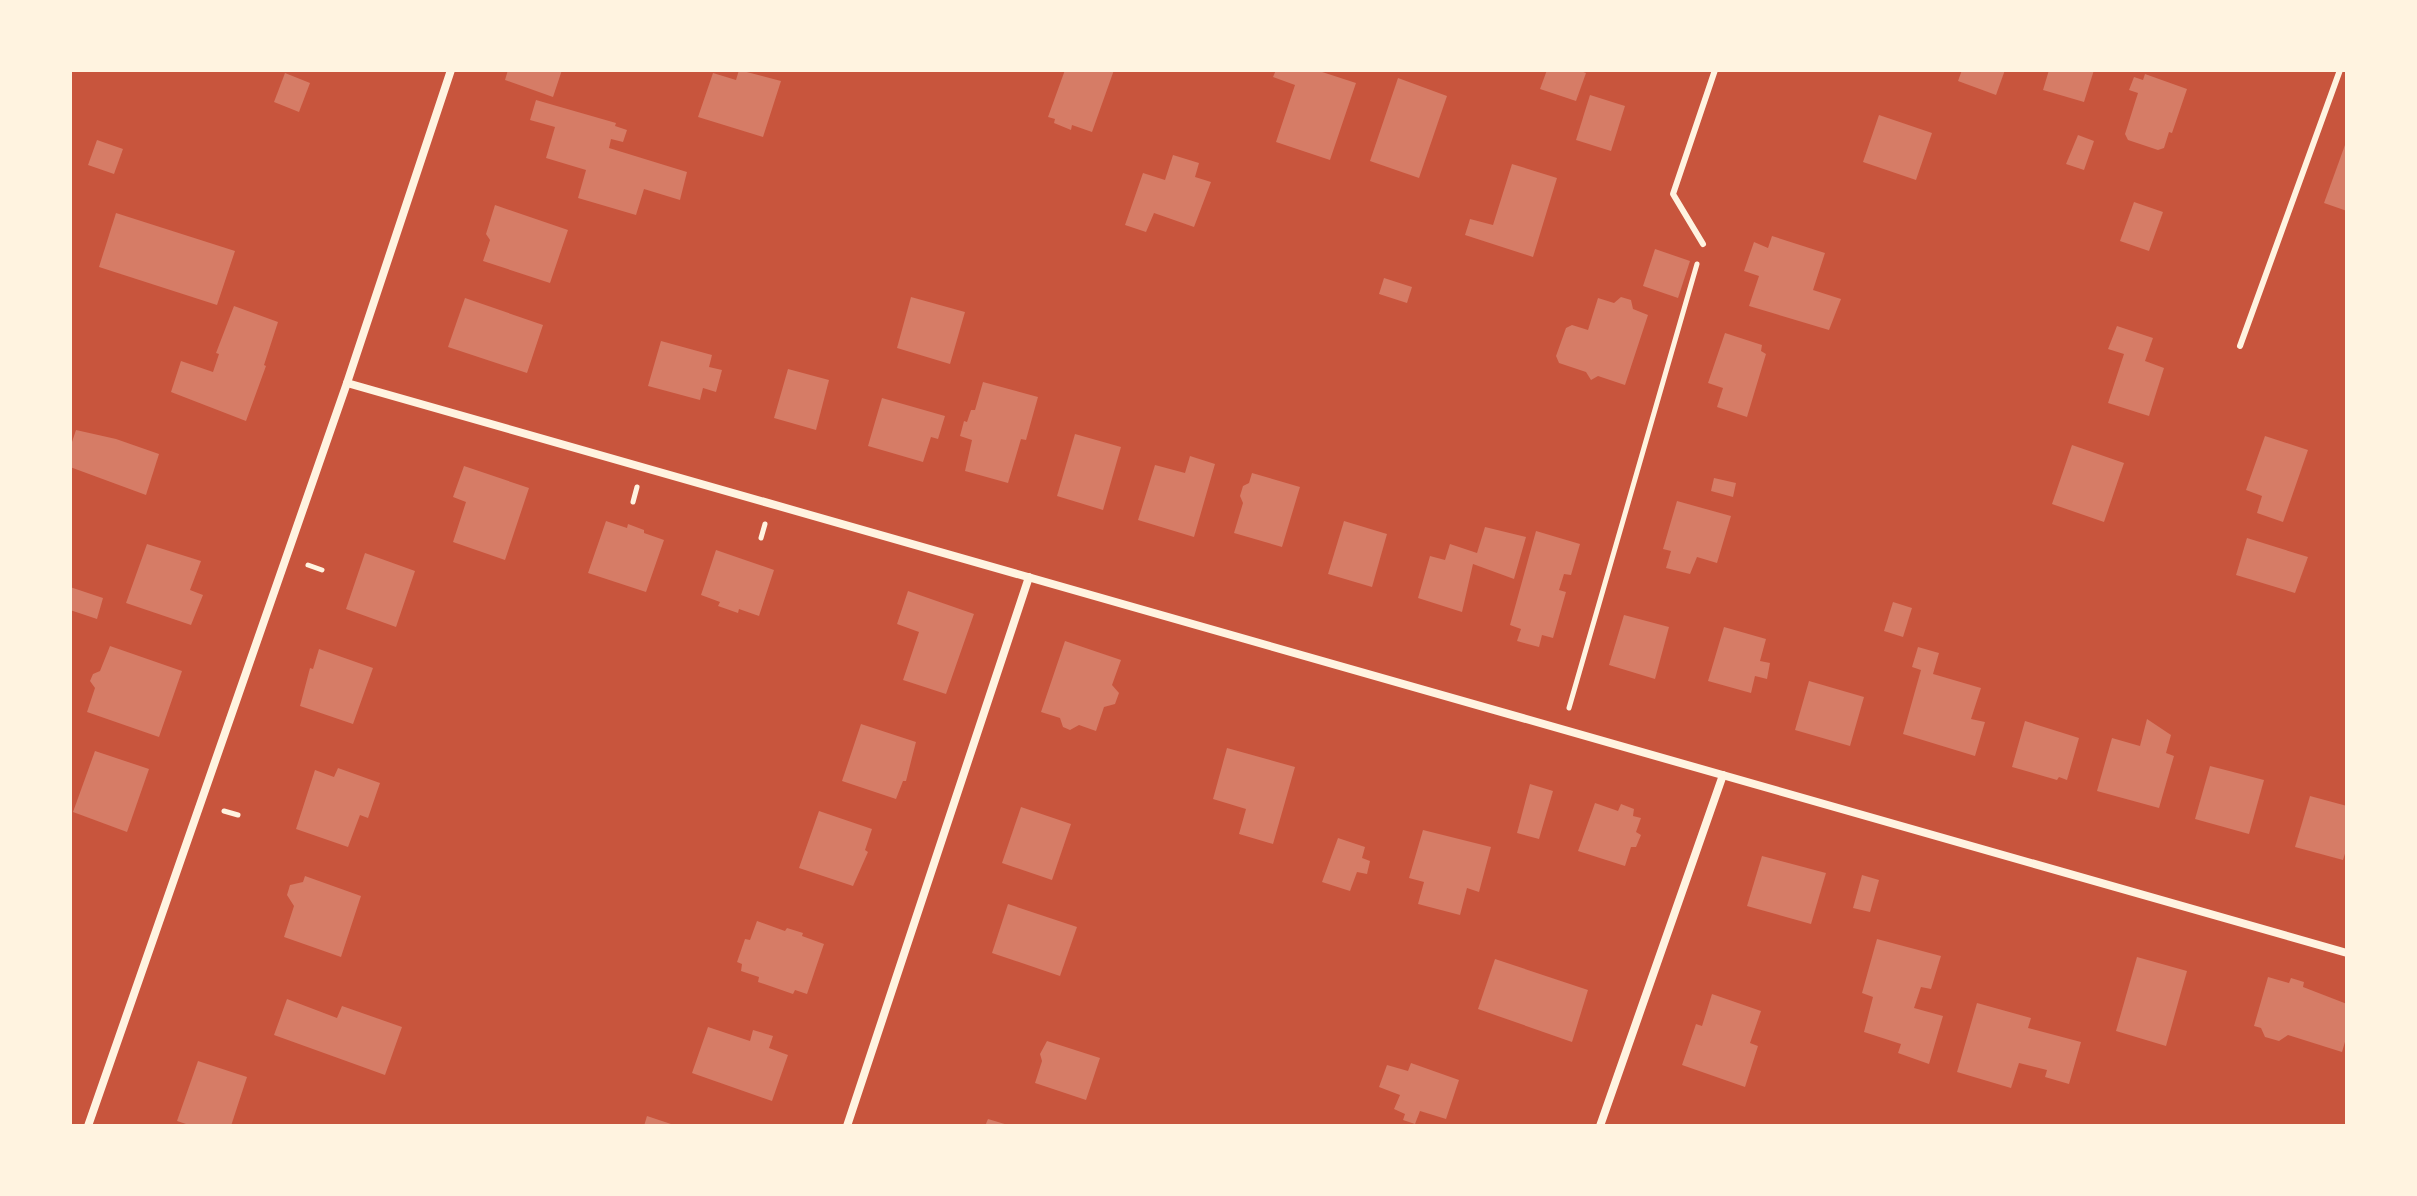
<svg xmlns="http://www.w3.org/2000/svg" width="2417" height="1196" viewBox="0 0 2417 1196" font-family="Figtree,sans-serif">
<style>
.building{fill:#d67c66}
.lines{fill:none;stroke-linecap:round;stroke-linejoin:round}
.path{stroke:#fff3e0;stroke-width:5}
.service{stroke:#fff3e0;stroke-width:6}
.minor{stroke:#fff3e0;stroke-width:8}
</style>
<rect width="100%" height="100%" fill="#c8553d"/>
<g class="building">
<polygon points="508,70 562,70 553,97 505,80"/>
<polygon points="739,70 781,81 763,137 698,117 713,73 736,80"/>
<polygon points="1065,70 1114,70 1092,132 1072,125 1071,130 1054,123 1055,119 1048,117"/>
<polygon points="1276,70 1316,70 1356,83 1330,160 1276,142 1295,85 1273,77"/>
<polygon points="1547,70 1578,70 1586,73 1576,101 1540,89"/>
<polygon points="1962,70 2005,70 1996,95 1958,81"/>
<polygon points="2049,70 2094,70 2084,102 2043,90"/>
<polygon points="285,73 310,83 299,112 274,102"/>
<polygon points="2145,74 2187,89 2172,133 2169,132 2164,148 2158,150 2128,140 2125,134 2138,93 2129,90 2134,77 2143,80"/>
<polygon points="1398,78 1447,96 1419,178 1370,161"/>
<polygon points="1590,95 1625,106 1611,151 1576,140"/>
<polygon points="536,100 616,123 615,126 627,130 623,142 611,139 609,148 687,172 680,200 644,189 636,215 578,198 586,170 546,158 555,127 530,120"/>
<polygon points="1879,115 1932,133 1916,180 1863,162"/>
<polygon points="2078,135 2094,141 2084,170 2066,164"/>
<polygon points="97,140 123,149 114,174 88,165"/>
<polygon points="2345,145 2347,146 2347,211 2324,203"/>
<polygon points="1173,155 1199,163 1195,177 1211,182 1194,227 1154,213 1146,232 1125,225 1143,173 1165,180"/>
<polygon points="1512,164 1557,178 1533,257 1465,235 1470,219 1493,225"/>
<polygon points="2134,202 2163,212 2149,251 2120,241"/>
<polygon points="495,205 568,230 550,283 483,261 490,240 486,234"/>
<polygon points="116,213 235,251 217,305 99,267"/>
<polygon points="1772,236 1825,253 1813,290 1841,299 1829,330 1749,306 1759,276 1744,271 1754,242 1768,248"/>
<polygon points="1655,249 1690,261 1678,298 1643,286"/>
<polygon points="1384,278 1412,287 1407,303 1379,294"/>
<polygon points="911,297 965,312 950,364 897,348"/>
<polygon points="1621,297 1631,300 1633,309 1648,315 1625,385 1598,376 1591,380 1586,372 1559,363 1556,356 1566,328 1572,325 1588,330 1598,298 1614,303"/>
<polygon points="465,298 543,325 527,373 448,347"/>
<polygon points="234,306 278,322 264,365 266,366 246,421 171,392 181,361 213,372 219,354 216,353"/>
<polygon points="2117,326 2153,338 2145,361 2164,368 2149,416 2108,403 2124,354 2108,349"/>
<polygon points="1725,333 1762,345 1761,351 1766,354 1747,417 1717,407 1723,388 1708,383"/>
<polygon points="661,341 712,355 709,367 722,370 716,392 703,388 700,400 648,386"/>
<polygon points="788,369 829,380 816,430 774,418"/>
<polygon points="983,382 1038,397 1026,440 1021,439 1008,483 965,471 972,440 960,436 964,421 967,422 971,410 975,410"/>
<polygon points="882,398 945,416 938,439 931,437 923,462 868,446"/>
<polygon points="76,430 116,439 159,454 146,495 70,467 70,448"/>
<polygon points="1075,434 1121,447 1103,510 1057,496"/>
<polygon points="2265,436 2308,450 2283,522 2257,513 2262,496 2246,490"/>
<polygon points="2072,445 2124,463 2104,522 2052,504"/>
<polygon points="1190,456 1215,464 1194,537 1138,520 1155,465 1185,473"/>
<polygon points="464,466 529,488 505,560 453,542 466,502 453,497"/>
<polygon points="1252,473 1300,487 1282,547 1234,533 1243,503 1240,496 1243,486 1249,483"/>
<polygon points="1714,478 1736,483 1733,497 1711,491"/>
<polygon points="1677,501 1731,516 1717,563 1697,557 1690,574 1666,568 1671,551 1663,549"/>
<polygon points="606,521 627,528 628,524 644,530 644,533 664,540 646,592 588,573"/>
<polygon points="1344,521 1387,534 1372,587 1328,574"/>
<polygon points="1485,527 1526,537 1514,579 1473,564 1462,612 1418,598 1430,556 1445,560 1450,544 1477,553"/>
<polygon points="1536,531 1580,544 1571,575 1564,574 1559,590 1566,592 1553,638 1542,635 1539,647 1517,641 1521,629 1510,625"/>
<polygon points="2247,538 2308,557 2295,593 2236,575"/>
<polygon points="147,544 201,561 190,590 203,595 191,625 126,603"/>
<polygon points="716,550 774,570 759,616 739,609 738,613 718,606 720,602 701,595"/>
<polygon points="365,553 415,571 396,627 346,609"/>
<polygon points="70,587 103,598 97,619 70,610"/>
<polygon points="908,591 974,614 946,694 903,680 919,632 897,624"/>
<polygon points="1893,602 1912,608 1903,637 1884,631"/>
<polygon points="1624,615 1669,627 1655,679 1609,665"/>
<polygon points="1724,627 1766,639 1760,661 1770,663 1767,679 1755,676 1751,693 1708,681"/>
<polygon points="1065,641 1121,660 1112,685 1119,693 1115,704 1104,707 1096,731 1079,725 1070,730 1063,727 1060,718 1041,712"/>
<polygon points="110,646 182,671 159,737 87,712 95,688 90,681 93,674 100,671"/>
<polygon points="1918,647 1939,653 1933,674 1981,688 1971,719 1985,722 1975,756 1903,734 1921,670 1912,667"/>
<polygon points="319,649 373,668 353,724 300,706 310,668 313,669"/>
<polygon points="1809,681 1864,697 1850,746 1795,730"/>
<polygon points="2147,719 2171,735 2166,753 2174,756 2159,808 2097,791 2112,738 2140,746"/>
<polygon points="2025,721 2079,738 2067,780 2059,777 2057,780 2012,767"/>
<polygon points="861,724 916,742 906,781 903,781 896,799 842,781"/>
<polygon points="1227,748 1295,767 1273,844 1239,834 1246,809 1213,799"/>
<polygon points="95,751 149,769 127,832 73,812"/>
<polygon points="2210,766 2264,780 2249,834 2195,819"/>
<polygon points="338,768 380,783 368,818 360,815 348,847 296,829 315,770 334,777"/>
<polygon points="1530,784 1553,791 1539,839 1517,833"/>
<polygon points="2310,796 2347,806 2347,847 2343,860 2295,847"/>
<polygon points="1595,803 1618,811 1621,804 1634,809 1633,816 1641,818 1636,832 1641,835 1636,847 1631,847 1625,866 1578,851"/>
<polygon points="1021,807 1071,824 1052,880 1002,863"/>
<polygon points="819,811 872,829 865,850 868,852 853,886 799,868"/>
<polygon points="1423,830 1491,847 1479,892 1467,888 1460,915 1418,904 1424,882 1409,878"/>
<polygon points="1338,838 1365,847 1362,858 1370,861 1367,874 1357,872 1350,891 1322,882"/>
<polygon points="1762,856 1826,873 1811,924 1747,906"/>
<polygon points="1862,875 1879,880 1870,912 1853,908"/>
<polygon points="305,876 361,896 341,957 284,937 294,906 287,895 290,885 303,882"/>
<polygon points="1008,904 1077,927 1060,976 992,953"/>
<polygon points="757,921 785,931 787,928 803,933 802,936 824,944 807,994 795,990 793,994 758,982 759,977 741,971 742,964 737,962 745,939 750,940"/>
<polygon points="1877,939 1941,956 1931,989 1921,987 1914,1008 1943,1016 1929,1064 1898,1053 1901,1044 1864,1032 1873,997 1862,993"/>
<polygon points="2137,957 2187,971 2166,1046 2116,1031"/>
<polygon points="1495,959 1588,990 1572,1042 1478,1009"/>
<polygon points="2268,977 2289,983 2291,978 2304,982 2303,987 2347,1004 2347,1035 2342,1052 2288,1035 2279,1041 2265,1037 2261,1028 2254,1026"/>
<polygon points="1712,994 1761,1011 1750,1043 1758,1046 1745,1087 1682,1065 1696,1024 1702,1026"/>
<polygon points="287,999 337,1018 342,1006 402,1027 385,1075 274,1035"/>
<polygon points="1977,1003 2031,1018 2028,1028 2081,1042 2069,1084 2045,1077 2047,1070 2019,1063 2011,1088 1957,1072"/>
<polygon points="708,1027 750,1041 753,1030 773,1036 769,1048 788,1055 772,1101 692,1073"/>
<polygon points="1047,1041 1100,1058 1086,1100 1035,1083 1042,1061 1040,1054"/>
<polygon points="198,1061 247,1077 231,1126 192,1126 177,1121"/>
<polygon points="1411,1063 1459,1080 1446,1119 1420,1111 1415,1124 1403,1120 1405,1114 1394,1109 1400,1095 1379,1087 1387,1065 1408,1071"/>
<polygon points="647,1116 674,1125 674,1126 644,1126"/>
<polygon points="988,1119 1008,1125 1008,1126 985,1126"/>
</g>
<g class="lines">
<g class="path">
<polyline points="633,502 637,487"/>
<polyline points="761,538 765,524"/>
<polyline points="308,565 322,570"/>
<polyline points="1569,708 1697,264"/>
<polyline points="224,811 238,815"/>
</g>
<g class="service">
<polyline points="1703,244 1673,194 1715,70"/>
<polyline points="2240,346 2340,70"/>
</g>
<g class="minor">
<polyline points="347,383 2347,953"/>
<polyline points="88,1126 347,383 451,70"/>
<polyline points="847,1126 1029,577"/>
<polyline points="1600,1126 1723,775"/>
</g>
</g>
<rect width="2417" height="1196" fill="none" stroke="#fff3e0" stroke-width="144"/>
</svg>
